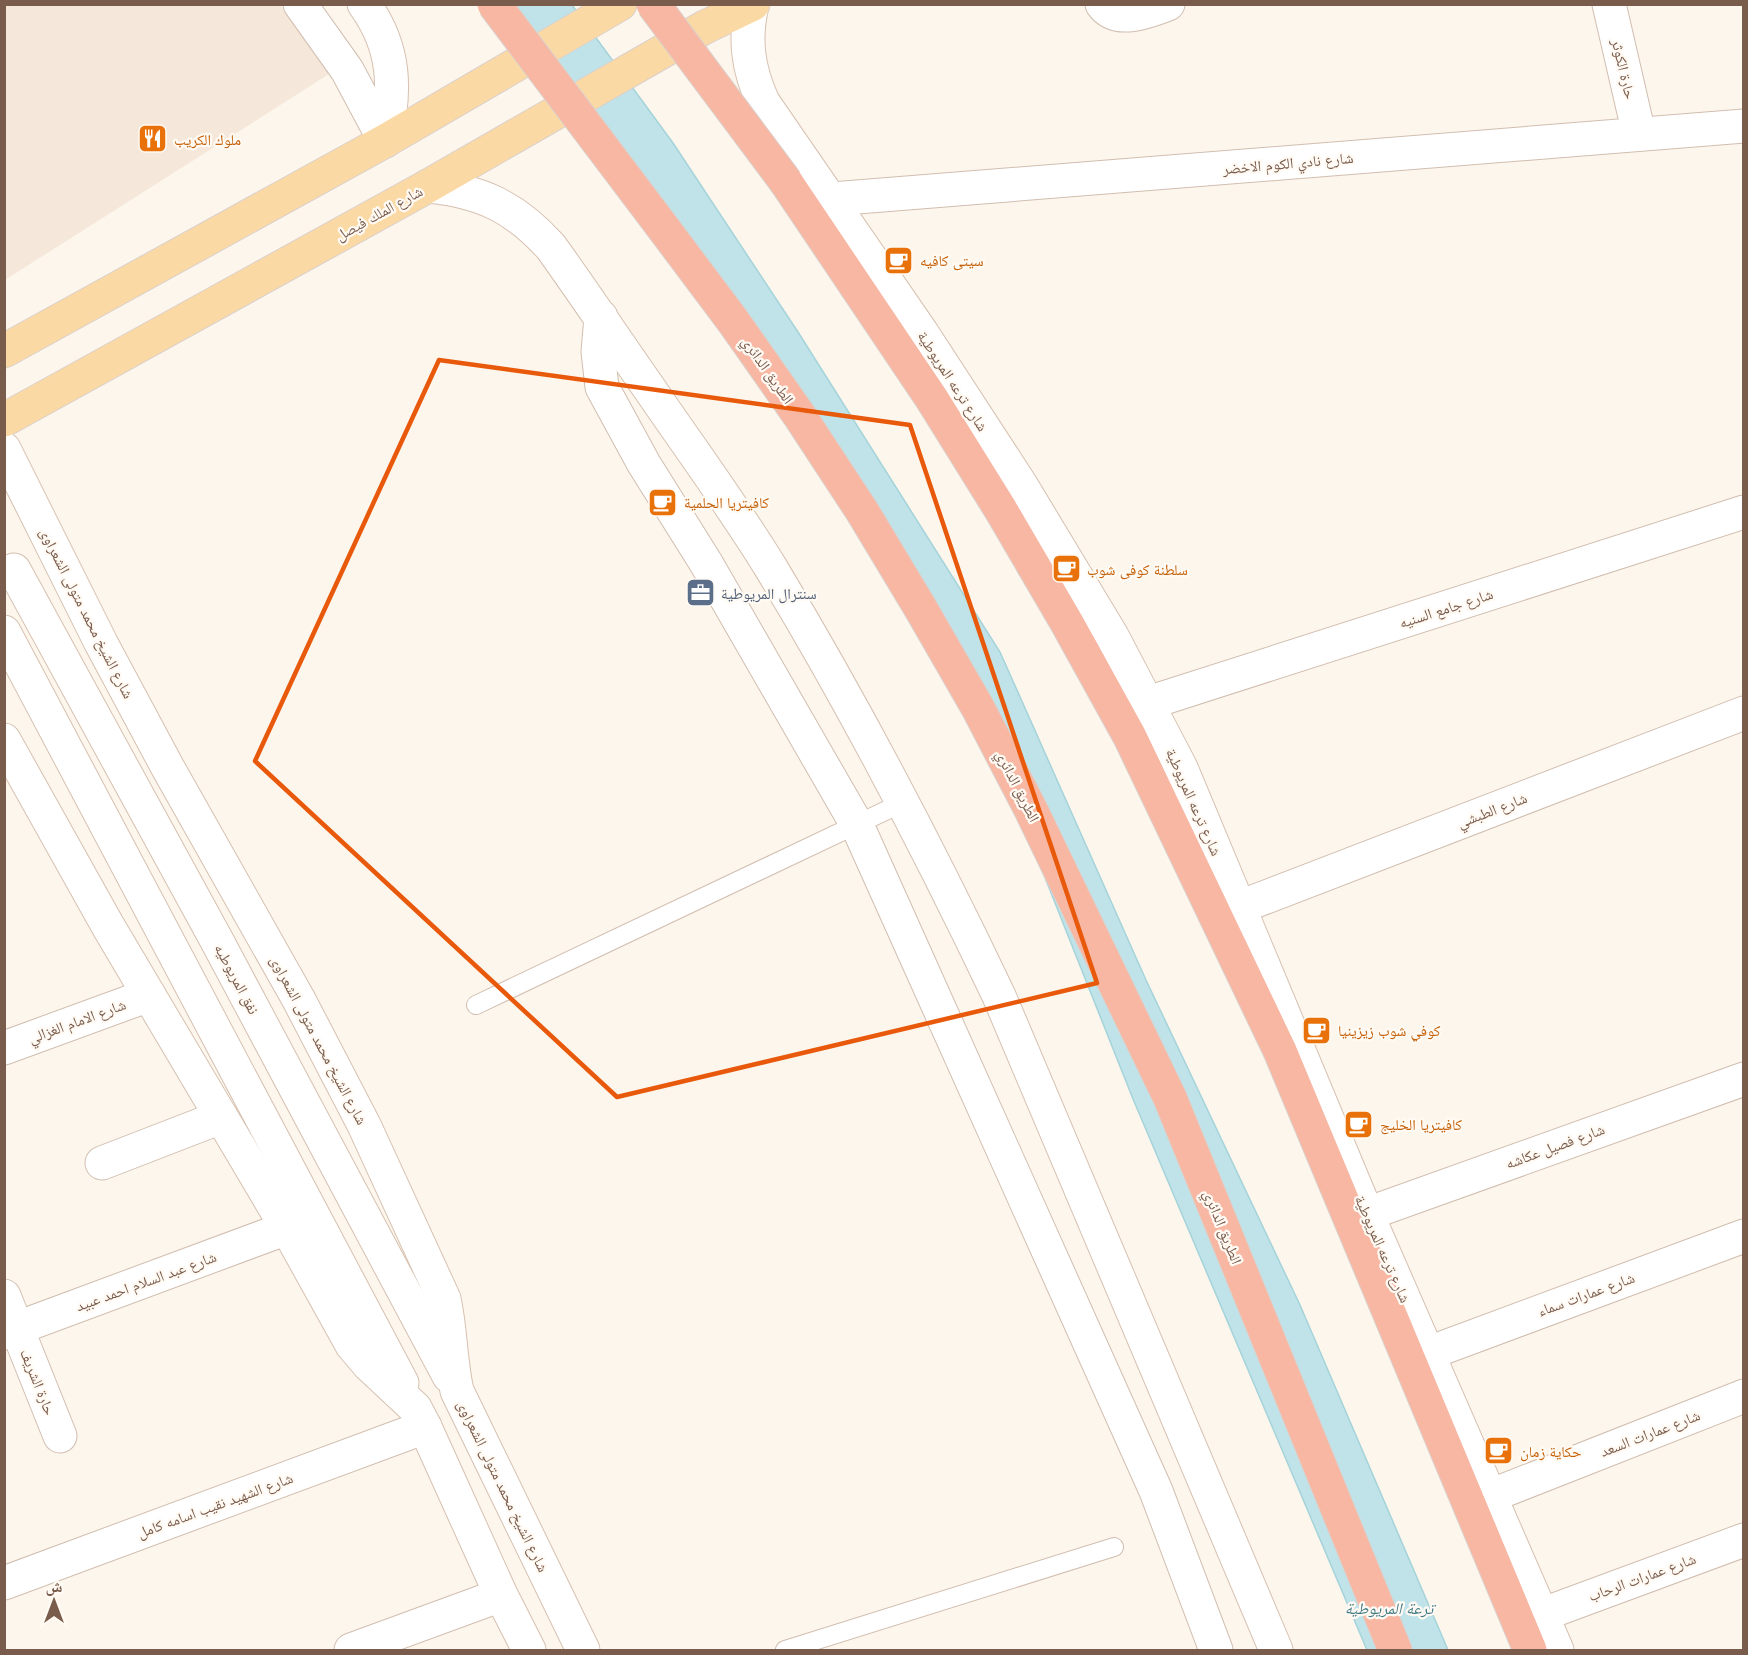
<svg xmlns="http://www.w3.org/2000/svg" width="1748" height="1655" viewBox="0 0 1748 1655" font-family="Arial,'Noto Naskh Arabic',sans-serif">
<style>
.residential{fill:#f5e8da}
.water{fill:#bfe3e8;stroke:#a5d3da;stroke-width:1.5}
.lines{fill:none;stroke-linecap:round;stroke-linejoin:round}
.service-casing{stroke:#d1beb0;stroke-width:20}
.minor-casing{stroke:#d1beb0;stroke-width:35}
.secondary-casing{stroke:#d6c0b0;stroke-width:35}
.primary-casing{stroke:#dad1cd;stroke-width:35}
.motorway-casing{stroke:#dad1cd;stroke-width:35}
.service{stroke:#fff;stroke-width:18}
.minor{stroke:#fff;stroke-width:33}
.secondary{stroke:#fff;stroke-width:33}
.primary{stroke:#fbd9a5;stroke-width:33}
.motorway{stroke:#f7b7a3;stroke-width:33}
.motorway-bridge-casing{stroke:#dad1cd;stroke-width:35;stroke-linecap:butt}
.motorway-bridge{stroke:#f7b7a3;stroke-width:33}
.marked{fill:none;stroke:#e8590c;stroke-width:4.5;stroke-linejoin:round}
.labels{text-anchor:middle;dominant-baseline:central;stroke-width:4.5;stroke-linejoin:round;paint-order:stroke}
.street-label{font-size:15px;fill:#7a5c4d;stroke:#fffaf3}
.food-label{font-size:15px;fill:#c56008;stroke:#fffaf3;text-anchor:start}
.service-label{font-size:15px;fill:#4e5e75;stroke:#fffaf3;text-anchor:start}
.water-label{font-size:16px;font-style:italic;fill:#437c86;stroke:#fffaf3}
</style>
<rect width="100%" height="100%" fill="#fdf6ec"/>
<polygon class="residential" points="5,4 280,5 329,74 5,280"/>
<polygon class="water" points="503,5 572,5 673,143 798,332 1000,652 1146,980 1300,1305 1448,1650 1367,1650 1133,1099 1034,850 938,663 806,429"/>
<g class="lines">
<defs>
<g id="service">
<polyline points="476,1005 904,802"/>
<polyline points="785,1650 1114,1547"/>
</g>
<g id="minor">
<polyline points="300,4 347,70 385,141"/>
<path d="M1102 4C1117 25 1149 11 1168 4"/>
<polyline points="1609,4 1639,134"/>
<polyline points="832,199 1744,126"/>
<polyline points="601,317 598,352 602,387 644,464 706,563 857,825 1156,1491 1216,1650"/>
<polyline points="1148,703 1744,512"/>
<polyline points="1240,907 1744,713"/>
<polyline points="4,1048 149,995"/>
<polyline points="102,1163 221,1117"/>
<polyline points="1367,1214 1744,1079"/>
<polyline points="4,1296 60,1436"/>
<polyline points="4,1333 287,1228"/>
<polyline points="1429,1353 1744,1236"/>
<polyline points="1490,1496 1744,1396"/>
<polyline points="4,1583 425,1427"/>
<polyline points="1541,1615 1744,1540"/>
<polyline points="351,1650 501,1595"/>
</g>
<g id="secondary">
<path d="M364 4C396 48 396 90 385 141"/>
<path d="M752 5C744 40 748 69 763 102L922 333 1021 485 1112 636 1181 768 1367 1214 1557 1650"/>
<path d="M428 186C481 191 515 207 551 247 584 293 616 341 649 388 690 448 733 506 771 568 855 707 929 849 999 996L1276 1650"/>
<path d="M4 449 101 643 168 768 299 1000 364 1125 444 1299C451 1330 450 1360 457 1391L583 1650"/>
<polyline points="14,570 216,939 449,1376"/>
<polyline points="4,632 402,1383"/>
<polyline points="4,740 108,926 287,1228 352,1345 369,1365 415,1408 425,1427 501,1595 529,1650"/>
</g>
<g id="primary">
<polyline points="4,351 385,141 620,4"/>
<polyline points="4,420 428,186 705,27 753,4"/>
</g>
<g id="motorway">
<polyline points="786,182 932,399 1001,510 1067,623 1130,737 1280,1051 1530,1650"/>
<polyline points="664,229 733,321 799,415 862,511 921,609 978,708 1031,810 1170,1098 1395,1650"/>
</g>
</defs>
<use href="#service" class="service-casing"/>
<use href="#minor" class="minor-casing"/>
<use href="#secondary" class="secondary-casing"/>
<use href="#primary" class="primary-casing"/>
<use href="#motorway" class="motorway-casing"/>
<use href="#service" class="service"/>
<use href="#minor" class="minor"/>
<use href="#secondary" class="secondary"/>
<use href="#primary" class="primary"/>
<use href="#motorway" class="motorway"/>
<defs>
<g id="motorway-bridge">
<polyline points="494,4 664,229"/>
<polyline points="653,4 786,182"/>
</g>
</defs>
<use href="#motorway-bridge" class="motorway-bridge-casing"/>
<use href="#motorway-bridge" class="motorway-bridge"/>
</g>
<path class="marked" d="M439 360 910 425 1097 983 617 1097 255 761Z"/>
<defs>
<symbol id="restaurant-square" viewBox="-11 -11 22 22"><rect x="-9" y="-9" width="18" height="18" rx="4" fill="#e8710a" stroke="#fffaf3"/><path d="M-5-6h1v4h1v-4h1v4h1v-4h1v5L-1.5 .5V6h-2V.5L-5-1ZM5-6V6H3V1.5H1.5Q1.5-4 5-6Z" fill="#fff"/></symbol>
<symbol id="cafe-square" viewBox="-11 -11 22 22"><rect x="-9" y="-9" width="18" height="18" rx="4" fill="#e8710a" stroke="#fffaf3"/><path d="M-5.5-4.5H6V0H3Q3 3.5 0 3.5H-2.5Q-5.5 3.5-5.5 0ZM3-3.2v2h1.7v-2ZM-6 4.5H4V6H-6Z" fill="#fff"/></symbol>
<symbol id="office-square" viewBox="-11 -11 22 22"><rect x="-9" y="-9" width="18" height="18" rx="4" fill="#5c6f8a" stroke="#fffaf3"/><path d="M-6-3h4V-5.5h4V-3h4V5H-6ZM-1-4.5V-3h2v-1.5ZM-6 0V1H6V0Z" fill="#fff"/></symbol>
</defs>
<g fill-rule="evenodd">
<use href="#restaurant-square" x="136" y="122" width="33" height="33"/>
<use href="#cafe-square" x="882" y="244" width="33" height="33"/>
<use href="#cafe-square" x="646" y="486" width="33" height="33"/>
<use href="#cafe-square" x="1050" y="552" width="33" height="33"/>
<use href="#office-square" x="684" y="576" width="33" height="33"/>
<use href="#cafe-square" x="1300" y="1014" width="33" height="33"/>
<use href="#cafe-square" x="1342" y="1108" width="33" height="33"/>
<use href="#cafe-square" x="1482" y="1434" width="33" height="33"/>
</g>
<g class="labels">
<g class="street-label">
<text transform="translate(1624 69) rotate(77)">حارة الكوثر</text>
<text transform="translate(1288 163) rotate(-5)">شارع نادي الكوم الاخضر</text>
<text transform="translate(379 213) rotate(-29)">شارع الملك فيصل</text>
<text transform="translate(768 370) rotate(55)">الطريق الدائري</text>
<text transform="translate(953 381) rotate(57)">شارع ترعه المريوطية</text>
<text transform="translate(1446 608) rotate(-18)">شارع جامع السنيه</text>
<text transform="translate(87 613) rotate(63)">شارع الشيخ محمد متولى الشعراوى</text>
<text transform="translate(1018 786) rotate(63)">الطريق الدائري</text>
<text transform="translate(1194 802) rotate(66)">شارع ترعه المريوطية</text>
<text transform="translate(1492 810) rotate(-21)">شارع الطبشي</text>
<text transform="translate(237 979) rotate(62)">نفق المريوطيه</text>
<text transform="translate(77 1021) rotate(-20)">شارع الامام الغزالي</text>
<text transform="translate(319 1040) rotate(62)">شارع الشيخ محمد متولى الشعراوى</text>
<text transform="translate(1555 1146) rotate(-20)">شارع فصيل عكاشه</text>
<text transform="translate(1223 1227) rotate(68)">الطريق الدائري</text>
<text transform="translate(1383 1249) rotate(66)">شارع ترعه المريوطية</text>
<text transform="translate(146 1281) rotate(-20)">شارع عبد السلام احمد عبيد</text>
<text transform="translate(1586 1294) rotate(-20)">شارع عمارات سماء</text>
<text transform="translate(38 1382) rotate(68)">حارة الشريف</text>
<text transform="translate(1650 1433) rotate(-21)">شارع عمارات السعد</text>
<text transform="translate(503 1486) rotate(64)">شارع الشيخ محمد متولى الشعراوى</text>
<text transform="translate(215 1505) rotate(-20)">شارع الشهيد نقيب اسامه كامل</text>
<text transform="translate(1642 1577) rotate(-20)">شارع عمارات الرحاب</text>
</g>
<g class="food-label">
<text x="174" y="139">ملوك الكريب</text>
<text x="920" y="260">سيتى كافيه</text>
<text x="684" y="502">كافيتريا الحلمية</text>
<text x="1087" y="569">سلطنة كوفى شوب</text>
<text x="1338" y="1030">كوفي شوب زيزينيا</text>
<text x="1380" y="1124">كافيتريا الخليج</text>
<text x="1520" y="1451">حكاية زمان</text>
</g>
<g class="service-label">
<text x="721" y="593">سنترال المريوطية</text>
</g>
<g class="water-label">
<text x="1389" y="1608">ترعة المريوطية</text>
</g>
</g>
<rect width="1748" height="1655" fill="none" stroke="#7a5c4d" stroke-width="12"/>
<g transform="translate(54 1601)" stroke="#fffaf3" stroke-width="4.5" paint-order="stroke">
<path d="M0-4.5L10 22L0 15L-10 22Z" fill="#7a5c4d"/>
<text y="-9" font-size="16" font-weight="bold" text-anchor="middle" fill="#7a5c4d">ش</text>
</g>
</svg>
